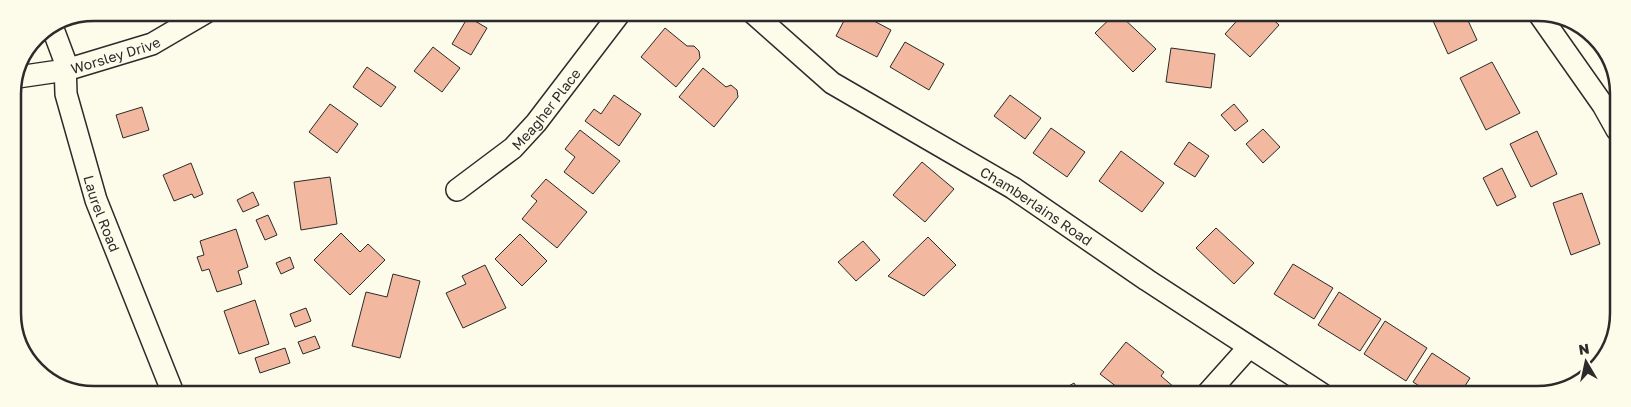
<svg xmlns="http://www.w3.org/2000/svg" width="1631" height="407" viewBox="0 0 1631 407" font-family="'Golos Text',sans-serif">
<style>
.building{fill:#f2b8a0;stroke:#2b2b2b}
.lines{fill:none;stroke-linecap:round;stroke-linejoin:round}
.street-casing{stroke:#2b2b2b;stroke-width:24}
.street{stroke:#fdfbea;stroke-width:21}
.labels{text-anchor:middle;dominant-baseline:central;stroke-width:4;stroke-linejoin:round;paint-order:stroke}
.street-label{font-size:14px;fill:#2b2b2b;stroke:#fdfbea}
.rim{fill:none;stroke:#2b2b2b;stroke-width:2.5}
</style>
<rect width="100%" height="100%" fill="#fdfbea"/>
<g class="building">
<polygon points="848,13 859,13 891,30 877,57 836,36"/>
<polygon points="1115,14 1119,14 1156,49 1133,72 1095,33"/>
<polygon points="1243,14 1267,14 1279,25 1250,57 1225,34"/>
<polygon points="1430,14 1465,14 1477,40 1448,54"/>
<polygon points="468,17 487,28 471,55 452,44"/>
<polygon points="665,28 687,46 694,46 699,51 700,58 676,87 641,57"/>
<polygon points="905,42 944,64 929,90 890,67"/>
<polygon points="433,47 460,68 442,92 414,71"/>
<polygon points="1171,48 1215,54 1211,88 1166,82"/>
<polygon points="1492,62 1520,113 1486,130 1460,78"/>
<polygon points="367,67 396,87 381,107 353,87"/>
<polygon points="703,68 726,87 731,85 737,90 738,97 714,127 679,97"/>
<polygon points="614,95 641,114 619,146 585,121 594,109 601,114"/>
<polygon points="1010,95 1041,118 1025,139 994,116"/>
<polygon points="330,104 358,124 337,153 309,132"/>
<polygon points="1234,104 1248,121 1235,131 1221,115"/>
<polygon points="142,107 149,130 123,138 116,115"/>
<polygon points="1051,128 1085,152 1067,177 1033,153"/>
<polygon points="1263,129 1280,147 1263,163 1246,144"/>
<polygon points="580,130 620,161 593,194 564,172 575,157 565,149"/>
<polygon points="1537,131 1557,174 1531,187 1510,144"/>
<polygon points="1189,142 1209,156 1195,177 1174,164"/>
<polygon points="1121,151 1164,183 1142,212 1099,181"/>
<polygon points="922,162 954,189 925,222 893,195"/>
<polygon points="191,163 203,194 194,198 192,194 174,201 163,175"/>
<polygon points="1502,168 1516,197 1497,206 1483,178"/>
<polygon points="330,177 337,224 301,230 294,182"/>
<polygon points="546,179 587,212 557,248 522,219 537,201 531,196"/>
<polygon points="253,192 259,205 243,212 237,200"/>
<polygon points="1582,193 1600,244 1571,255 1553,203"/>
<polygon points="268,215 277,235 265,240 256,220"/>
<polygon points="1216,228 1254,263 1234,284 1196,248"/>
<polygon points="236,229 248,267 238,271 242,284 217,292 209,269 202,271 197,257 204,255 200,241"/>
<polygon points="341,233 360,252 368,244 385,260 350,295 314,260"/>
<polygon points="520,234 547,261 522,286 495,259"/>
<polygon points="928,237 956,265 924,296 888,276"/>
<polygon points="863,241 880,260 856,281 838,262"/>
<polygon points="290,257 294,268 281,274 276,263"/>
<polygon points="1293,264 1333,288 1314,319 1274,294"/>
<polygon points="485,265 506,308 463,328 446,293 466,284 462,276"/>
<polygon points="393,274 420,281 400,358 352,346 366,292 387,297"/>
<polygon points="1339,292 1381,319 1360,351 1318,325"/>
<polygon points="255,300 269,344 239,354 224,311"/>
<polygon points="306,308 311,321 295,327 290,314"/>
<polygon points="1385,321 1427,348 1406,381 1364,354"/>
<polygon points="315,336 320,348 303,354 298,342"/>
<polygon points="1126,342 1164,372 1161,376 1175,388 1170,394 1126,394 1100,374"/>
<polygon points="285,348 290,363 260,373 255,358"/>
<polygon points="1432,353 1470,378 1460,394 1432,394 1413,382"/>
<polygon points="1074,383 1081,394 1055,394"/>
</g>
<g class="lines">
<defs>
<g id="street">
<path id="s1" d="M753 13 832 83 1013 188 1147 280 1322 394"/>
<polyline points="1539,14 1603,105 1617,130"/>
<path id="s2" d="M53 29 65 61 66 94 96 200 173 393"/>
<path id="s3" d="M18 77 66 70 152 44 205 13"/>
<path id="s4" d="M457 190 513 148 536 123 620 13"/>
<polyline points="1207,394 1249,347"/>
</g>
</defs>
<use href="#street" class="street-casing"/>
<use href="#street" class="street"/>
</g>
<g class="labels">
<g class="street-label">
<text stroke="none"><textPath href="#s3" startOffset="100">Worsley Drive</textPath></text>
<text stroke="none"><textPath href="#s4" startOffset="121">Meagher Place</textPath></text>
<text stroke="none"><textPath href="#s1" startOffset="344">Chamberlains Road</textPath></text>
<text stroke="none"><textPath href="#s2" startOffset="192">Laurel Road</textPath></text>
</g>
</g>
<path d="M0 0H1631V407H0ZM94 21H1537A73 73 0 0 1 1610 94V313A73 73 0 0 1 1537 386H94A73 73 0 0 1 21 313V94A73 73 0 0 1 94 21Z" fill="#fdfbea" fill-rule="evenodd"/>
<path class="rim" d="M94 21H1537A73 73 0 0 1 1610 94V313A73 73 0 0 1 1537 386H94A73 73 0 0 1 21 313V94A73 73 0 0 1 94 21Z"/>
<g transform="translate(1586 362) rotate(351)" stroke="#fdfbea" stroke-width="4" paint-order="stroke">
<path d="M0-4L9 19L0 12L-9 19Z" fill="#2b2b2b"/>
<text y="-8" font-size="14" font-weight="bold" text-anchor="middle" fill="#2b2b2b">N</text>
</g>
</svg>
